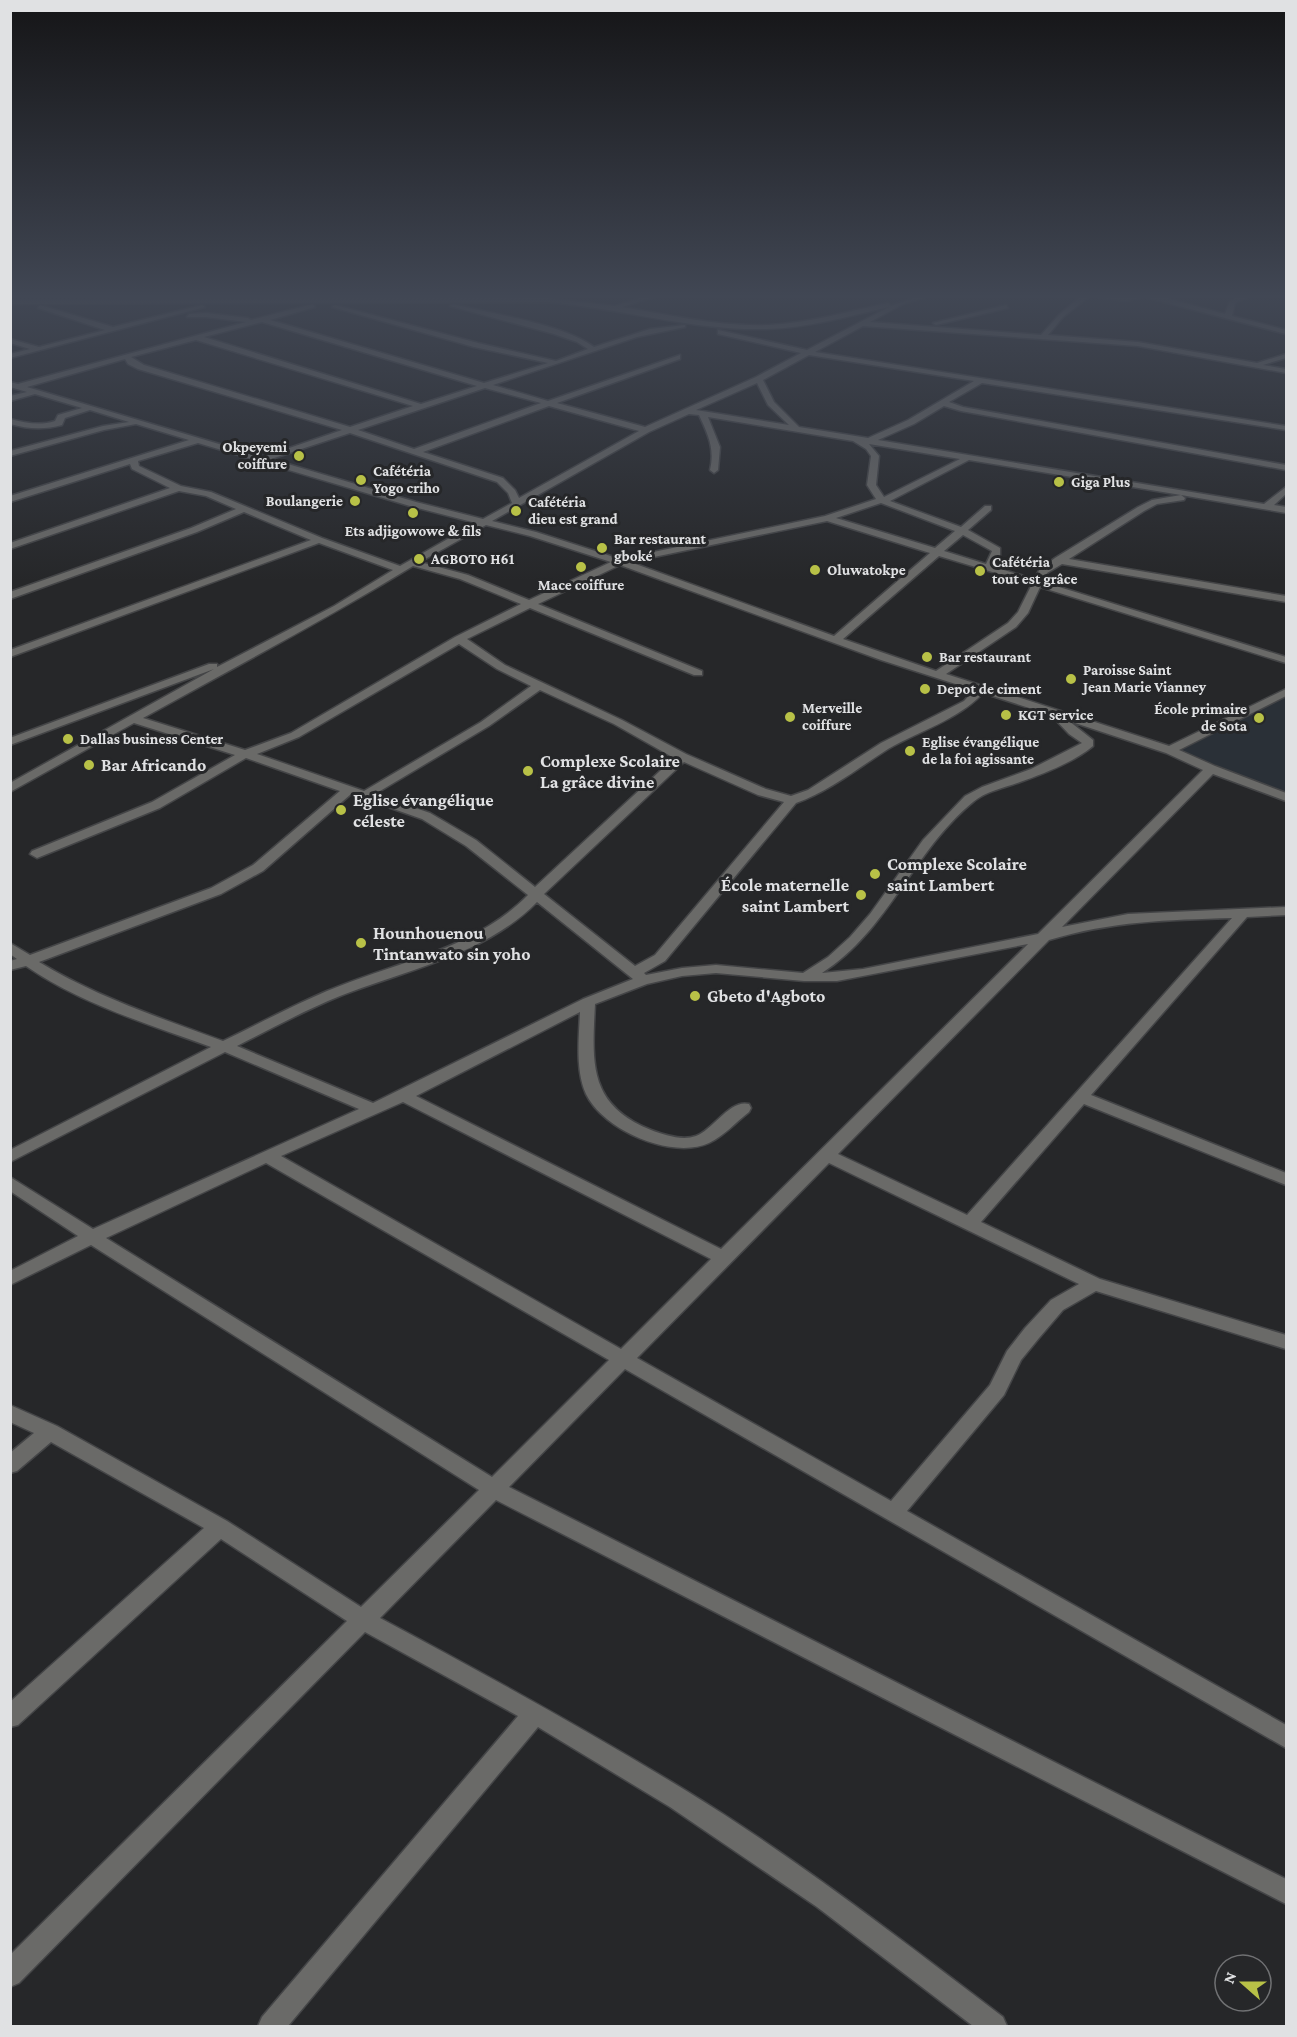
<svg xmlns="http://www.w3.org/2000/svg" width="1297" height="2037" viewBox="0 0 1297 2037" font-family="'Crimson Pro',serif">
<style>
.built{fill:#2a3037}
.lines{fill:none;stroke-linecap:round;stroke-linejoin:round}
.minor-casing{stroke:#444547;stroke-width:3}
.minor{fill:#6a6a68;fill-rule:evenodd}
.poi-dot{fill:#b8c147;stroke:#262729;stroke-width:2}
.labels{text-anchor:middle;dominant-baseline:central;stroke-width:6;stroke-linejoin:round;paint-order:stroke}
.far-poi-label{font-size:15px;font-weight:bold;fill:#e0e1e3;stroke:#262729;text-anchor:start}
.poi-label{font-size:18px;font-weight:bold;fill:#e0e1e3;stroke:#262729;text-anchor:start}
</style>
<rect width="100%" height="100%" fill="#262729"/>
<polygon class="built" points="1286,688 1286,794 1175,748"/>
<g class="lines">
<defs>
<g id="minor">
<path d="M648 295H660L622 307C671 315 720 327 769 325 810 323 849 311 888 303L891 306 921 295H933L903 304 870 322 1041 335 1059 315 1082 295H1155L1225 314 1230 301 1243 295H1253L1235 303 1232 316 1286 330V334L1144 297 1126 301 1090 296 1063 317 1048 335 1138 342 1257 363 1286 354V358L1263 365 1286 369V373L1138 346 863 326 815 352 1286 426V430L982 383 949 402 963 407 1286 465V470L961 411 944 406 914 424 878 440 1264 504 1286 487V494L1274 505 1286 507V513L1181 495 1185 498 1184 500 1157 504 1144 511 1069 559 1286 596V602L1062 564 1047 573 1043 582 1286 657V663L1040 587 1028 613 1016 627 946 674 1169 746 1286 689V696L1179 750 1215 766 1286 793V801L1213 774 1062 927 1128 914 1286 907V915L1247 917 1091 1095 1286 1173V1185L1084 1104 981 1222 1100 1279 1286 1335V1349L1096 1291 1063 1310 1039 1338 1021 1360 1004 1395 907 1511 1286 1725V1748L625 1369 509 1487 1286 1879V1904L496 1500 380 1618C483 1673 585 1729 685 1790 796 1858 899 1938 1003 2017L1007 2026H973L817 1907 670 1807 538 1727 288 2026H258L262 2017 518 1716 365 1632 19 1983 10 1987V1955L347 1621 221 1539 18 1725 10 1727V1702L204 1528 51 1442 17 1471 10 1473V1453L34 1433 10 1422V1405L57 1426 227 1521 361 1607 479 1490 91 1245 10 1285V1271L78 1236 10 1191V1177L93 1229 359 1109 225 1052 10 1162V1150L211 1047C148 1024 81 1004 26 966L10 970V961L17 959 10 954V943L30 955 211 888 253 865 340 791 246 758 160 808 37 858 30 854 32 851 152 802 235 755 134 723 10 792V783L214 669 10 745V738L209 664H217V667L334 606 393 570 319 543 10 657V650L311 540 244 512 197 532 10 599V592L191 528 236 509 206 496 179 491 10 549V543L170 488 132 469 130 464 10 502V496L189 440 136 424 104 430 10 456V451L103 426 129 422 90 410 65 418 62 425C44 430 28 429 10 424V419C26 423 40 426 55 421L58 415 82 408 35 394 10 401V396L27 392 10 387V382L18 384 246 322 206 317H187L189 314 206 313 248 318 251 320 313 304 315 307 270 320 484 383 548 363 474 347 332 307 335 305 478 343 556 361 588 349 577 342 554 334 450 306 453 304C492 314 563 324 594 347L650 329 685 325V327L637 337 493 385 548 401 680 355V359L557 403 645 427 756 377 801 353 718 334V330L807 350 889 307C849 316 808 328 766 329 693 331 620 308 547 302L10 304V300L547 298 615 306ZM262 322 477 386 421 404 204 337ZM196 340 413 406 350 427 144 365 131 357ZM809 355 974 381 908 420 868 438 799 427 774 402 763 380ZM125 359 128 364 138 369 342 430 263 457 27 387ZM757 383 768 405 789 425 696 410ZM485 388 541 403 414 449 358 430ZM549 406 639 431 519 498 515 490 503 478 423 452ZM689 414 699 415C708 434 715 449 710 470L714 473 718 470 720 447 708 417 853 441 866 449 871 456 867 485 876 499 825 516 620 559 536 532 492 521 649 432ZM350 433 497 482 508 493 512 503 483 519 416 502 271 459ZM198 443 410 506 476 523 400 566 322 538 211 492 181 486 139 466 138 461ZM869 444 960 459 884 497 876 485 879 456ZM969 460 1181 495 1152 500 1138 507 1055 558 1040 569 1034 579 994 567 1000 559V548L968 530 991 510V506H985L961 527 890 501ZM881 503 955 531 935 548 836 518ZM827 521 930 553 834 636 630 562ZM486 525 530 536 611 562 529 600 468 575 420 562ZM963 535 992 551 986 564 944 551ZM939 556 1032 584 1018 612 1008 623 936 671 843 639ZM620 565 881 660 974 690 964 701 881 743 808 790 791 796 766 789 686 754 622 720 505 665 467 639 530 608 694 675H702V671L538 604ZM413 566 460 579 521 604 455 637 291 733 245 750 143 718C233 668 325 620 413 566ZM459 644 497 669 531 686 481 722 364 791 257 754 299 737ZM540 690 614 724 674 758 535 887 476 840 430 813 375 794 489 726ZM983 693 1051 715 1069 734 1082 743 1031 769 982 787 965 796 923 840 870 914 850 937 828 957 803 973 716 965 682 968 646 975 644 973 665 961 796 803C830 791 858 768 888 749 919 731 958 720 983 693ZM1069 721 1166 753 1203 770 1038 934 863 969 822 973C889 930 913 851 973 802 986 791 1004 788 1020 782 1043 774 1074 762 1093 746V740ZM684 762 758 795 784 802 655 955 635 966 544 894ZM351 794 422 819 466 846 528 895C474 950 395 962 327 991 292 1006 258 1024 223 1041 160 1018 97 997 39 962L221 894 263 871ZM537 902 633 979 583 999 373 1103 237 1046C271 1029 305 1010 340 996 407 970 485 955 537 902ZM1232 918 967 1215 838 1154 1049 940C1112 921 1167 920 1232 918ZM1028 944 721 1249 416 1096 580 1012C579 1037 575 1070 586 1094 603 1130 672 1160 709 1143 724 1136 736 1122 749 1112L751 1108 749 1104C730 1099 713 1130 696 1136 682 1141 664 1135 651 1130 588 1105 592 1063 595 1004L647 984 682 976 716 973 804 981H837ZM403 1102 711 1259 621 1349 281 1156ZM266 1163 609 1360 492 1477 106 1238ZM829 1163 1079 1284 1051 1300 1025 1328 1007 1351 990 1385 891 1501 637 1358Z"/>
<polygon points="40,305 113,327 202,305 205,307 10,358 10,354 30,349 10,343 10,339 39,347 105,330 38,308"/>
<polygon points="1006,305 1008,308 936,325 933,323"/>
</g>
</defs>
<use href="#minor" class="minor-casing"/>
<use href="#minor" class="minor"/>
</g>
<linearGradient id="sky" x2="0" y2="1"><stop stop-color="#151517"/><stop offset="0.51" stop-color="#414754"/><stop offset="1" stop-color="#414754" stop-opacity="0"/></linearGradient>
<rect width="1297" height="581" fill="url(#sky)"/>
<g class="poi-dot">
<circle cx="299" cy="456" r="6"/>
<circle cx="361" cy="480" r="6"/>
<circle cx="1059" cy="482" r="6"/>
<circle cx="355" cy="501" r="6"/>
<circle cx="516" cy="511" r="6"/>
<circle cx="413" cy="513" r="6"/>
<circle cx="602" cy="548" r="6"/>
<circle cx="419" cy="559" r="6"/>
<circle cx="581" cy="567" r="6"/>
<circle cx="815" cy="570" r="6"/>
<circle cx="980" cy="571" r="6"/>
<circle cx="927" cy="657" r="6"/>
<circle cx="1071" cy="679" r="6"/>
<circle cx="925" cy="689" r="6"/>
<circle cx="1006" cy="715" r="6"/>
<circle cx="790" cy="717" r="6"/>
<circle cx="1259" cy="718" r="6"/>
<circle cx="68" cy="739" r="6"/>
<circle cx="910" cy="751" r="6"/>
<circle cx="89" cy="765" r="6"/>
<circle cx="528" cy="771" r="6"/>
<circle cx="341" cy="810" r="6"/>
<circle cx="875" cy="874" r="6"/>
<circle cx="861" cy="895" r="6"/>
<circle cx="361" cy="943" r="6"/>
<circle cx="695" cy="996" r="6"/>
</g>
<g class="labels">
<g class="far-poi-label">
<text x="287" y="447" text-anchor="end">Okpeyemi<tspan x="287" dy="17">coiffure</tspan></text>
<text x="373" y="471">Cafétéria<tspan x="373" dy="17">Yogo criho</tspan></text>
<text x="1071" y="482">Giga Plus</text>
<text x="343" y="501" text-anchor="end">Boulangerie</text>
<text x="528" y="502">Cafétéria<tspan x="528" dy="17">dieu est grand</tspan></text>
<text x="413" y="531" text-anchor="middle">Ets adjigowowe &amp; fils</text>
<text x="614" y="539">Bar restaurant<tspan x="614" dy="17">gboké</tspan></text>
<text x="431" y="559">AGBOTO H61</text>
<text x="992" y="562">Cafétéria<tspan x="992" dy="17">tout est grâce</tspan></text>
<text x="827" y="570">Oluwatokpe</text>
<text x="581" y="585" text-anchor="middle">Mace coiffure</text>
<text x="939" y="657">Bar restaurant</text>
<text x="1083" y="670">Paroisse Saint<tspan x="1083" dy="17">Jean Marie Vianney</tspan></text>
<text x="937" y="689">Depot de ciment</text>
<text x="802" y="708">Merveille<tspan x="802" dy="17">coiffure</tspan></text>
<text x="1247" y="709" text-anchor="end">École primaire<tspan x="1247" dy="17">de Sota</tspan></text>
<text x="1018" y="715">KGT service</text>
<text x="80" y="739">Dallas business Center</text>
<text x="922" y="742">Eglise évangélique<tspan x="922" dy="17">de la foi agissante</tspan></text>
</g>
<g class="poi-label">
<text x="540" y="761">Complexe Scolaire<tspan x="540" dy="21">La grâce divine</tspan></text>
<text x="101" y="765">Bar Africando</text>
<text x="353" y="800">Eglise évangélique<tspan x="353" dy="21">céleste</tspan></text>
<text x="887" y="864">Complexe Scolaire<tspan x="887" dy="21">saint Lambert</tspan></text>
<text x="849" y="885" text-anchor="end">École maternelle<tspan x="849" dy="21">saint Lambert</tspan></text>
<text x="373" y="933">Hounhouenou<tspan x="373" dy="21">Tintanwato sin yoho</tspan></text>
<text x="707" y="996">Gbeto d'Agboto</text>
</g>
</g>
<rect width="1297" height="2037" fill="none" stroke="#e0e1e3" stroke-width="24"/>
<g transform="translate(1243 1983) rotate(291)"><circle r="28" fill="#262729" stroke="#707173" stroke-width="1.5"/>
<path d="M0-4.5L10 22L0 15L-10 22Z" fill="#b8c147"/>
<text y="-9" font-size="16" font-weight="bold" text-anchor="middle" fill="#e0e1e3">N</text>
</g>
</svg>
